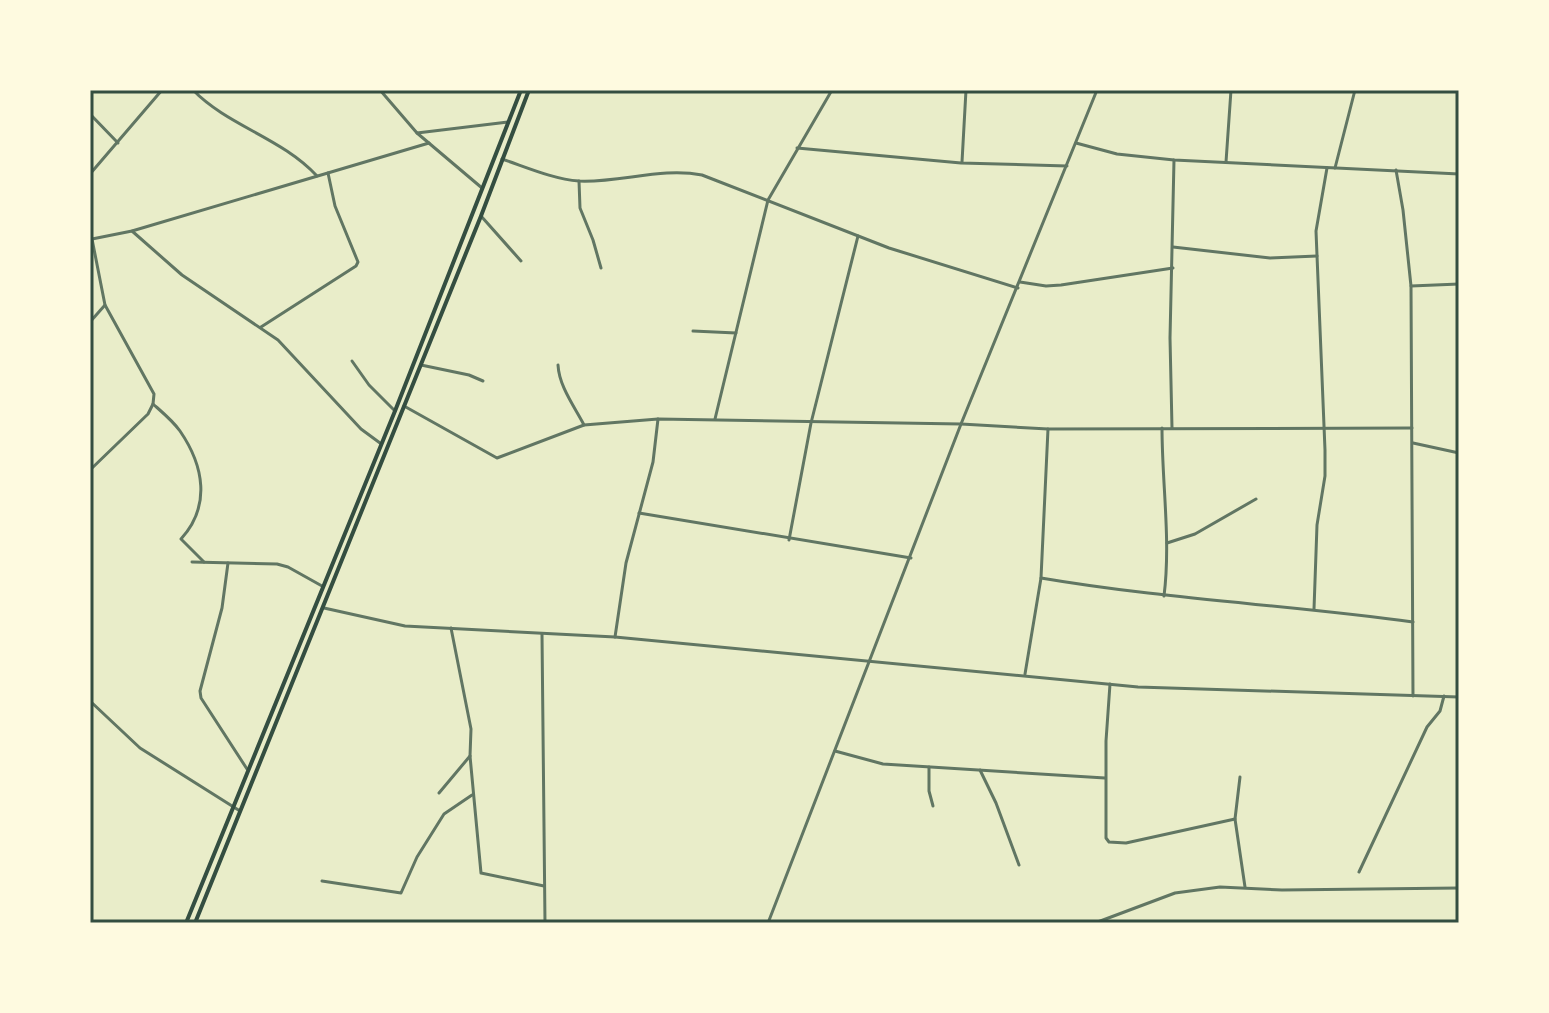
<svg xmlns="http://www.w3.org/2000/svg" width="1549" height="1013" viewBox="0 0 1549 1013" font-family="Ubuntu,sans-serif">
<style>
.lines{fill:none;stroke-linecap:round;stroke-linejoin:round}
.minor{stroke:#617663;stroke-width:3}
.tertiary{stroke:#617663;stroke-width:3}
.primary{stroke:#344e41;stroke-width:4}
.neatline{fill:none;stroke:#344e41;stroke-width:3}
</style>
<rect width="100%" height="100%" fill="#e9edc9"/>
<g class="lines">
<g class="minor">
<path d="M193 90C228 126 282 138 317 176"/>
<polyline points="380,90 417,133 482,188"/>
<polyline points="90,114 118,143"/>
<polyline points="417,133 508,122"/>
<polyline points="1076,143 1117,154 1174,160 1459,174"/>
<polyline points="797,148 961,163 1067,166"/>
<path d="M502 159C526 167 553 179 579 181 620 183 661 167 702 175L889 248 1018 288"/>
<polyline points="962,162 966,90"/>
<polyline points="1226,162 1231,90"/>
<polyline points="1335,168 1355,90"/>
<polyline points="1396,170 1403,210 1411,286 1413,696"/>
<polyline points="90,174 162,90"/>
<polyline points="579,181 580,208 593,240 601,268"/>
<polyline points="481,216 521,261"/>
<polyline points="132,231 182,275 278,340 361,429 380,443"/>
<polyline points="90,234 92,239 132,231 429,143"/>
<polyline points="1173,247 1270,258 1317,256"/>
<polyline points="1020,282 1046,286 1061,285 1173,268"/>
<polyline points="1411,286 1459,284"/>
<polyline points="90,322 105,305"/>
<polyline points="261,327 356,266 358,262 335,206 328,173"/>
<polyline points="693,331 736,333"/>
<polyline points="352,361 369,385 395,411"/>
<polyline points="421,365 469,375 483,381"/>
<path d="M558 365C559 386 574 406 584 425"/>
<path d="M153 404C162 412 173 421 180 431 204 466 211 506 181 539L204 562"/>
<polyline points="404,406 497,458 584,425 658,419 961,424 1048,429 1412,428"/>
<polyline points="715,419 768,200 832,90"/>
<path d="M1162 428C1162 484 1171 540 1164 596"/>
<polyline points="1172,428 1170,338 1174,160"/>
<polyline points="1413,443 1459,453"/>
<polyline points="90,470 148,414 153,404 154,394 105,305 92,239"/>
<polyline points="639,513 911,558"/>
<polyline points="789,540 811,423 858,236"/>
<polyline points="1167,543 1195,534 1256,499"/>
<polyline points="192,562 277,564 288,567 322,586"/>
<polyline points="228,563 222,608 200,691 201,698 247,769"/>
<path d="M1041 578C1164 599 1289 605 1413 622"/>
<polyline points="90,583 90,585"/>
<polyline points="1314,609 1317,525 1325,476 1325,450 1316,231 1327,168"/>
<polyline points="451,628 471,729 470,756 481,873 544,886"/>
<polyline points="542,634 545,923"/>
<polyline points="615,637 626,563 653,462 658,419"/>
<polyline points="1025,674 1041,578 1048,429"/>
<polyline points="1110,684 1106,741 1106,838 1109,842 1126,843 1235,819"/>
<polyline points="835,751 883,764 1105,778"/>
<polyline points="929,767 929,791 933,806"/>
<polyline points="980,770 996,803 1019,865"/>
<polyline points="1240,777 1235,819 1245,887"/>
<polyline points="439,793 470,756"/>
<polyline points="1359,872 1427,727 1440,711 1444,696"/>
<polyline points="322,881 401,893 417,857 444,814 472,795"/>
<polyline points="1095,923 1175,893 1220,887 1282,890 1459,888"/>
</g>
<g class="tertiary">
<polyline points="324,608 405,626 615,637 1138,687 1459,697"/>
<polyline points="90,701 140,748 240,811"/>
<polyline points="768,923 961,424 1097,90"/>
</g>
<g class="primary">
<polyline points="186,923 395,411 521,90"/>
<polyline points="195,923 481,216 529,90"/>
</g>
</g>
<rect width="1549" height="1013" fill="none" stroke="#fefae0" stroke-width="184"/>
<rect x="92" y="92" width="1365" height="829" class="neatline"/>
</svg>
